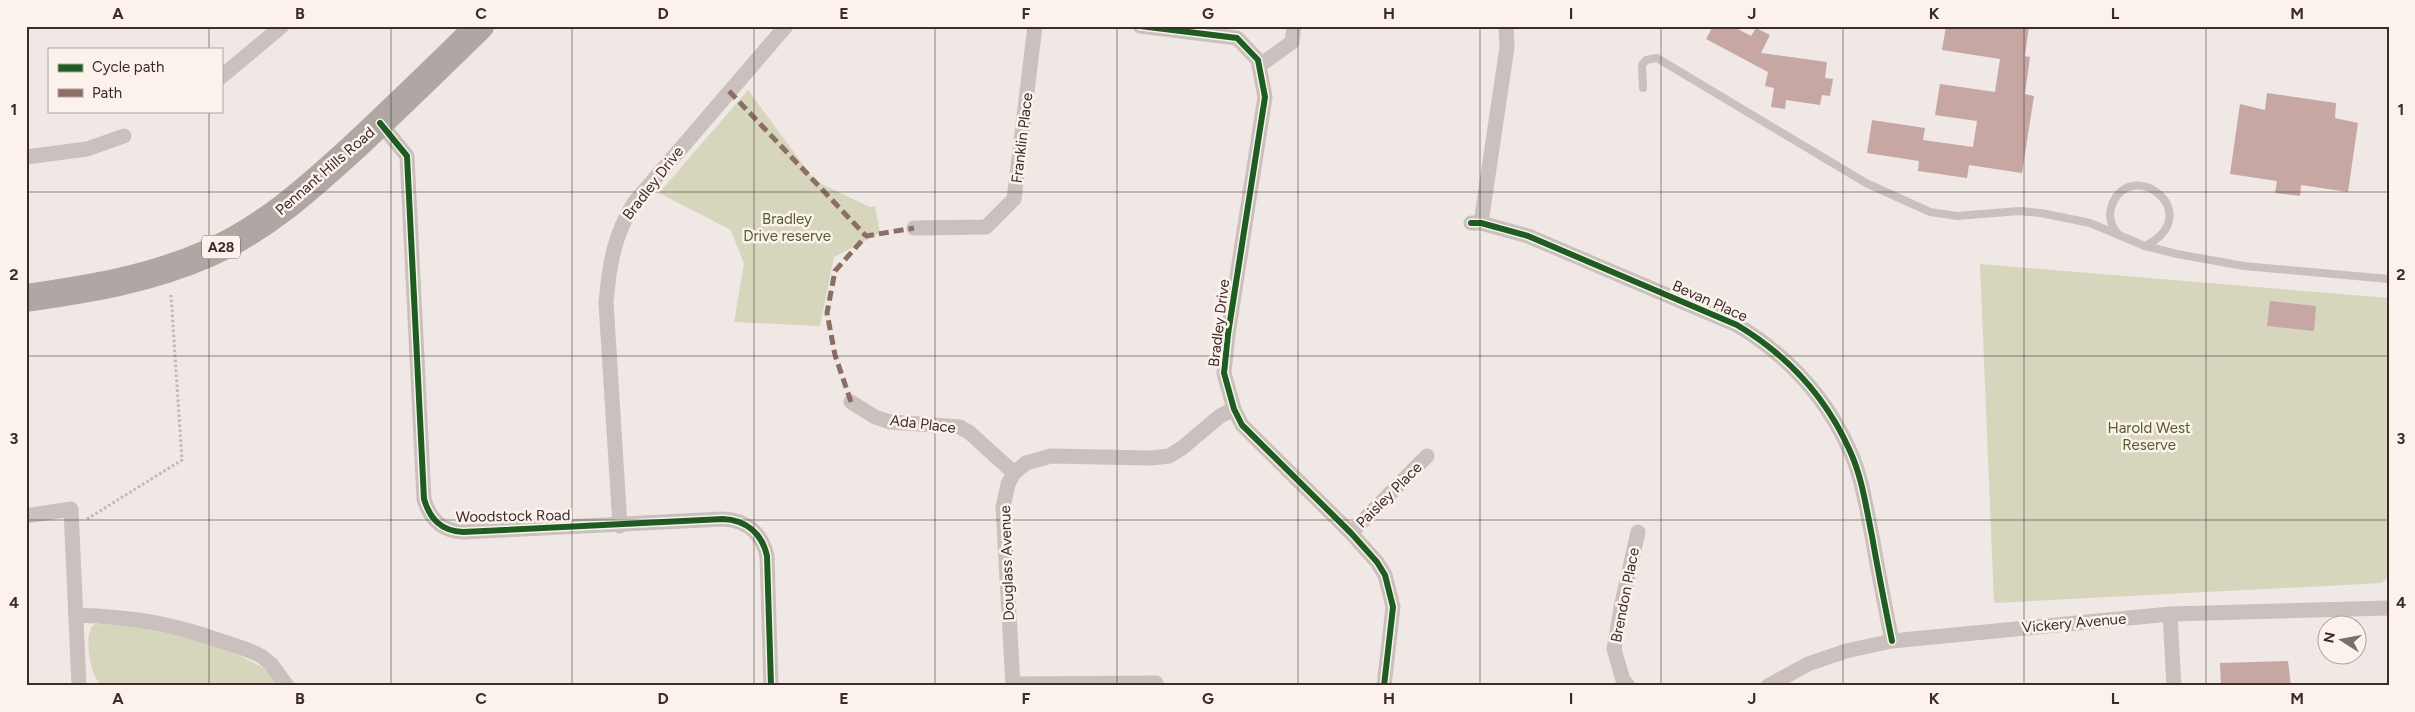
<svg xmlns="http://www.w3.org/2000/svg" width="2415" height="712" viewBox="0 0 2415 712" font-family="Figtree,sans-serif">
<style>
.green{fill:#d6d6bd}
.building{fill:#c6a7a4}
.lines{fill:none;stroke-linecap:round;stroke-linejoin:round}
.path{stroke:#c3b8b5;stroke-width:3;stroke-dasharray:2.5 2.5;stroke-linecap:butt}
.lane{stroke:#cac0bd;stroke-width:8}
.street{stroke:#cac0bd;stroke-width:15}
.highway{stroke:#afa7a3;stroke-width:28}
.quiet{stroke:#8d6e63;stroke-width:5;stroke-dasharray:10 5;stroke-linecap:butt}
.cycleway-casing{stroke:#fcf2ec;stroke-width:9}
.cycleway{stroke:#1b5e20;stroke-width:6}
.grid{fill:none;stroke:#3c2b29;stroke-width:1;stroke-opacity:0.55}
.labels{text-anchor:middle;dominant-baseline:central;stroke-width:5;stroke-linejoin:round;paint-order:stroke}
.shield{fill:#fcf2ec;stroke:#766764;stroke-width:1}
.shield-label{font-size:14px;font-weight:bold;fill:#3c2b29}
.street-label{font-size:15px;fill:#3c2b29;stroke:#fcf2ec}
.park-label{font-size:15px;fill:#555d2a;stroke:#fcf2ec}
.neatline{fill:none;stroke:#3c2b29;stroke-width:2}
.grid-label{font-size:16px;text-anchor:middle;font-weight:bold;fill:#3c2b29}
</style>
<rect width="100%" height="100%" fill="#f0e8e4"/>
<g class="green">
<polygon points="748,90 815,181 870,207 875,206 880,233 834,257 820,326 734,322 744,264 731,230 659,193"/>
<polygon points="1980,264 2389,298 2389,576 2382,583 1994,603"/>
<path d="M95 624 135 626 189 638 231 651 271 672 279 686H101C90 675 84 639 92 626Z"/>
</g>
<g class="building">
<polygon points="1713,26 1732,26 1751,36 1756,28 1770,35 1761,53 1827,62 1825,78 1833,79 1830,96 1822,95 1820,105 1786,100 1785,109 1771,107 1774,88 1765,86 1768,72 1706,39"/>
<polygon points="1946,26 2029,26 2025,56 2030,57 2025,94 2034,96 2022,173 1969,165 1967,178 1918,171 1919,161 1867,153 1872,120 1925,128 1923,140 1973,147 1977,121 1935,115 1940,84 1995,92 2000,59 1942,50"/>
<polygon points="2267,93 2336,103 2335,118 2358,123 2348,192 2301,185 2300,196 2275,193 2277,181 2230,174 2240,104 2265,110"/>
<polygon points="2270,301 2316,306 2314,331 2267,326"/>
<polygon points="2288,661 2291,686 2221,686 2220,663"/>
</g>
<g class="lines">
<polyline class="path" points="87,519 182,460 171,295"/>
<g class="lane">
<polyline points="1643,88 1642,65 1646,60 1657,58 1866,183 1930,212 1957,216 2019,211 2041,213 2090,223 2145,246 2177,254 2244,266 2389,279"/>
<path d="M2118 234C2111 226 2108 216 2112 205 2132 155 2208 214 2145 246"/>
</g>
<g class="street">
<polyline points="1140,26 1237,38 1258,60 1265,97 1228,334 1224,373 1234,409 1242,425 1351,533 1377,562 1385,575 1393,607 1384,686"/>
<polyline points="1259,66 1292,42 1294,26"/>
<polyline points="221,77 282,26"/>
<path d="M380 123 407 156 424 499C430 519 441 531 463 532L723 519C746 520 762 533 767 556L771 686"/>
<polyline points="26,157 87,149 124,136"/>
<path d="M1471 223H1481L1528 236 1737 325C1787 355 1826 397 1850 451 1862 477 1866 507 1872 536 1878 571 1885 606 1892 641"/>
<polyline points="1481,223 1507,47 1506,26"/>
<polyline points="914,228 986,227 1014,199 1035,26"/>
<polyline points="851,402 875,417 890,422 960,427 970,433 1014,473"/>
<polyline points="26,516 71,509 79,686"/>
<path d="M620 526 606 303C609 266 614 235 634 203L786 26"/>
<polyline points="1351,533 1427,456"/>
<polyline points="2170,614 2174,686"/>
<path d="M76 615C130 617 166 622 218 640 233 645 248 649 261 656L271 664 287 686"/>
<polyline points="1013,684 1156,683"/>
<polyline points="1013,686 1003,507 1008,484 1014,473 1026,463 1051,456 1151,458 1169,456 1182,448 1220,416 1234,409"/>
<polyline points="1628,686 1623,680 1614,649 1622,603 1638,532"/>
<polyline points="1768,686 1808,664 1846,651 1892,641 2170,614 2389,608"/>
</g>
<path class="highway" d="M26 298C89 289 151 279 209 253 265 228 307 190 352 149 395 109 438 67 480 26"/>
<g class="quiet">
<polyline points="729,91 866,236"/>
<polyline points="851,402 835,355 827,313 835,271 866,236 914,228"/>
</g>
<defs>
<g id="cycleway">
<polyline points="1140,26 1237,38 1258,60 1265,97 1228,334 1224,373 1234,409 1242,425 1351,533 1377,562 1385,575 1393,607 1384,686"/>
<path d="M380 123 407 156 424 499C430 519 441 531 463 532L723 519C746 520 762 533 767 556L771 686"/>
<path d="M1471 223H1481L1528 236 1737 325C1787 355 1826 397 1850 451 1862 477 1866 507 1872 536 1878 571 1885 606 1892 641"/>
</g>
</defs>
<use href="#cycleway" class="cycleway-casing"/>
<use href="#cycleway" class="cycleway"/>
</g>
<path class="grid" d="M209 26V49M391 26V686M572 26V686M754 26V686M935 26V686M1117 26V686M1298 26V686M1480 26V686M1661 26V686M1843 26V686M2024 26V686M2206 26V686M209 111V686M26 192H2389M26 356H2389M26 520H2389"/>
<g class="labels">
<rect class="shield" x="202" y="235.5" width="38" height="23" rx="4"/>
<g class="shield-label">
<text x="221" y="247">A28</text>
</g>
<g class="street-label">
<text transform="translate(1022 138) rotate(-83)">Franklin Place</text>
<text transform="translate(325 171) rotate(-41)">Pennant Hills Road</text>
<text transform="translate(653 183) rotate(-52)">Bradley Drive</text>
<text transform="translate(1710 301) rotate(24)">Bevan Place</text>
<text transform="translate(1219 323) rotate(-83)">Bradley Drive</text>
<text transform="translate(923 424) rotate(7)">Ada Place</text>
<text transform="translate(1389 495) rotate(-45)">Paisley Place</text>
<text transform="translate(513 516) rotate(-1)">Woodstock Road</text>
<text transform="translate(1007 563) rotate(-92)">Douglass Avenue</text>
<text transform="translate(1625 595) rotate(-79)">Brendon Place</text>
<text transform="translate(2074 623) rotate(-5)">Vickery Avenue</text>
</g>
<g class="park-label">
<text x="787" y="219">Bradley<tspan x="787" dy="17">Drive reserve</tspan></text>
<text x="2149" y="428">Harold West<tspan x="2149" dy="17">Reserve</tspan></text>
</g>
</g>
<rect width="2415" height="712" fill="none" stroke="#fcf2ec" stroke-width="55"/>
<rect x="48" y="48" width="175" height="65" fill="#fcf2ec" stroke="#afa29e"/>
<rect x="58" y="64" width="25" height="8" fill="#1b5e20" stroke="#afa29e"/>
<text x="92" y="72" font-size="15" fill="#3c2b29">Cycle path</text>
<rect x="58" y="89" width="25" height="8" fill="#8d6e63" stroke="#afa29e"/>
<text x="92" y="98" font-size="15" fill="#3c2b29">Path</text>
<g transform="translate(2342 640) rotate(281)"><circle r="24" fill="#fcf2ec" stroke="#afa29e"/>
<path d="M0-4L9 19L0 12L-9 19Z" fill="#7b6d6a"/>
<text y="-8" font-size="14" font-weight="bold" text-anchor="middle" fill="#3c2b29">N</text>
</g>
<rect x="28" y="28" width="2360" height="656" class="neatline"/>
<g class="grid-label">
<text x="118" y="19">A</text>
<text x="300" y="19">B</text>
<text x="481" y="19">C</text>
<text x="663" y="19">D</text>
<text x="844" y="19">E</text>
<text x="1026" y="19">F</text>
<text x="1208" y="19">G</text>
<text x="1389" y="19">H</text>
<text x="1571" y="19">I</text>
<text x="1752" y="19">J</text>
<text x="1934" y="19">K</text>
<text x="2115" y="19">L</text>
<text x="2297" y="19">M</text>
<text x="14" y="115">1</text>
<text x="2401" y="115">1</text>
<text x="14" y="280">2</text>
<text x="2401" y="280">2</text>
<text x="14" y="444">3</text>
<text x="2401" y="444">3</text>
<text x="14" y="608">4</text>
<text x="2401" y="608">4</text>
<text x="118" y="704">A</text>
<text x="300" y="704">B</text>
<text x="481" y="704">C</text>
<text x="663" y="704">D</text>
<text x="844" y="704">E</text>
<text x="1026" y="704">F</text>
<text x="1208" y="704">G</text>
<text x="1389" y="704">H</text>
<text x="1571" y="704">I</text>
<text x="1752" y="704">J</text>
<text x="1934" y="704">K</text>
<text x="2115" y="704">L</text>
<text x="2297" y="704">M</text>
</g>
</svg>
